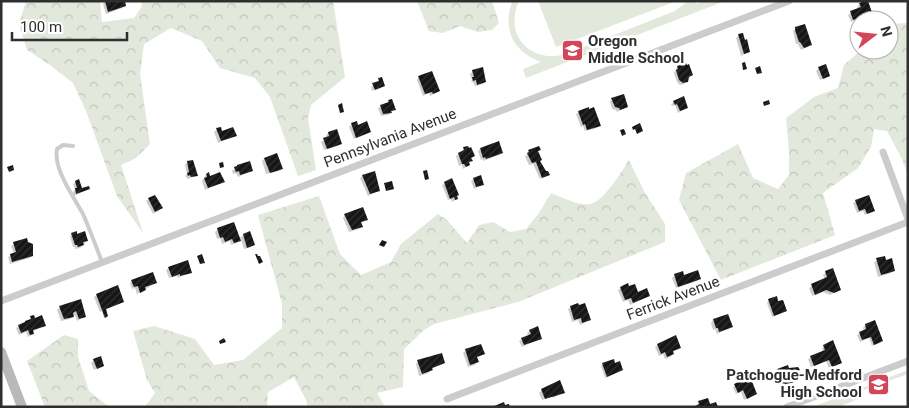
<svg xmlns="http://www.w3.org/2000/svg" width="909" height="408" viewBox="0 0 909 408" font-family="Roboto,sans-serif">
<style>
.green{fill:#e3e8dc}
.forest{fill:url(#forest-crowns)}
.shadow{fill:#0003}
.building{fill:url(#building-hatch)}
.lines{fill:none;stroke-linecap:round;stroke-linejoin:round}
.lane{stroke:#ccc;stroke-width:4}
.street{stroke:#ccc;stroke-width:7}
.secondary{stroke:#b9b9b9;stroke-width:10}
.labels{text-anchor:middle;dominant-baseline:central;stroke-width:5;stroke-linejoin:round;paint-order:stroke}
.poi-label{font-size:15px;font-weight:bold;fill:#2f2f2f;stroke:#fff;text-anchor:start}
.street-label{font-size:15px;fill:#2f2f2f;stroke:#fff}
</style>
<defs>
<pattern id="forest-crowns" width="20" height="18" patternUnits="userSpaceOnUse" patternTransform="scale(1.25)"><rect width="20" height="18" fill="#e3e8dc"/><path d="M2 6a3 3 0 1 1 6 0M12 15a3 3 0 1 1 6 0" fill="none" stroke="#c3c7bd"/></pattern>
<pattern id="building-hatch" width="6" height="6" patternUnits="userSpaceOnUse" patternTransform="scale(1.25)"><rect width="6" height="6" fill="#161616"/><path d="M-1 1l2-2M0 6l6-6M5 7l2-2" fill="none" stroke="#303030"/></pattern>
</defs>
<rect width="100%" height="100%" fill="#fff"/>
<g class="green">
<path d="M519 1C504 34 528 62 563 55L675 11 688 1H696V4L702 1H725L526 78 523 69 541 62C537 60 531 58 527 55 508 42 505 22 512 2Z"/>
<polygon points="538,1 674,1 674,2 556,47"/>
<polygon points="908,370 908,374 861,391 863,397 838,407 813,407"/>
</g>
<g class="forest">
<polygon points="26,1 100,1 102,22 134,18 142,6 141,1 333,1 345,77 311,105 308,118 316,170 298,176 270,97 255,78 220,68 202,41 171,28 144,44 140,74 150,144 136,158 121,165 143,233 117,196 86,111 73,83 50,65 27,50 19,24"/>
<polygon points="417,1 492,1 499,23 492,30 478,32 460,26 443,33 429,31"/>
<polygon points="908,23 908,175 902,159 887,131 874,129 871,147 858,168 823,193 835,235 721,280 679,200 686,173 738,144 753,178 778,189 789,175 789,152 786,118 814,97 838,88 844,65 861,50 889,50 889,26 892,24"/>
<path d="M629 160 644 191 665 224V242L518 302 434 324 424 330 404 349 403 387 377 393 385 407H307V402L294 377 268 392 267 407H145L155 393 147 380 133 331 154 326 195 339 214 365 243 360 282 328V304L258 215 319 196 340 254 361 275 391 262 401 244 438 214 446 219 467 243 479 225 493 222 510 232 526 229 539 213 551 193C562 197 581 208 593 203 605 199 622 171 629 160Z"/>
<polygon points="64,335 78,339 78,357 89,391 109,407 45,407 27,361"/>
</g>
<g class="shadow">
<polygon points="105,1 124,6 122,8 106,14 103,4"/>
<polygon points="860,4 872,15 862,20 861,18 851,22 848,15 858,9 857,7"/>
<polygon points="796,28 810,44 808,47 801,50 798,44 796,44 793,31"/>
<polygon points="739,35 745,41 749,52 741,56 736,38"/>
<polygon points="685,64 692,75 687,78 684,84 680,85 677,82 674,73 677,67"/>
<polygon points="819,68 829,76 820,80 816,71"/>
<polygon points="473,71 485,82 483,84 475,86 473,82 471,82 472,80 470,74"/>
<polygon points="419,77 439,91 430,96 429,93 423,96 417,80"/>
<polygon points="379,79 383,86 372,91 371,87 377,83"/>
<polygon points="612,99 627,107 617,112 616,110 612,109 610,102"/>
<polygon points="389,101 394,110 388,115 381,116 378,108"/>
<polygon points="674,102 687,108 678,113 675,105 672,106 671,104"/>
<polygon points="579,112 599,125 597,128 585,131 583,126 581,127 576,114"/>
<polygon points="352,124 357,126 370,132 354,139 349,127"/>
<polygon points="217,129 221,132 235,135 218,143 214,132"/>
<polygon points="328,133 341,143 338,146 324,150 321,142 327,138 326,136"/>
<polygon points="464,148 473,156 468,163 469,165 463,169 462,165 459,166 456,156 462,152"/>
<polygon points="480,149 501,153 499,155 483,161 483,159 481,160 478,151"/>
<polygon points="539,150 537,152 539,161 548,175 540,179 533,164 529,165 525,157 529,151"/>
<polygon points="264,159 281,168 279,171 266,174 262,161"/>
<polygon points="187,162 197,175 188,179 185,176 187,174 185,165"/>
<polygon points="237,166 252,171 238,177 236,173 233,174 232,171"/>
<polygon points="374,172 379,190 368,196 360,178 362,176"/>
<polygon points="206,175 209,178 224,182 205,190 202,181"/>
<polygon points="474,179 483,184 474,189 471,181"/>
<polygon points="452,180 457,199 452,202 451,199 448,200 442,185"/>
<polygon points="76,182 82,189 89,189 74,196 73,192 75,190 73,184"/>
<polygon points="149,199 162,208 153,214 146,201"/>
<polygon points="856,201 874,210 865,215 863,211 857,213 853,203"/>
<polygon points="345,215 366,219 360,223 361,227 359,229 349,232 343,218"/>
<polygon points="234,224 239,239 243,235 250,233 253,245 251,247 244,249 241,239 237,243 231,245 230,241 222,244 220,238 217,239 215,232 217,230"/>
<polygon points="72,234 76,235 87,241 80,248 75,249 75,247 73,247 70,236"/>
<polygon points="14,244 32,256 29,258 10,264 8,257 14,254 11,246"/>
<polygon points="884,257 894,270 891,273 878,277 874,262"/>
<polygon points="169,268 191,272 178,278 177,276 169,278 166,270"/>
<polygon points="826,272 839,290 830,295 823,292 812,296 809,288 825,279 823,275"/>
<polygon points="675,275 683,276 700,278 697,281 676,288 672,278"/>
<polygon points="132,281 156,283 137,294 135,288 132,289 130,283"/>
<polygon points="621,288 638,293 649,296 630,305 628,300 623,302 618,290"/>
<polygon points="97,295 123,302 105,310 106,317 104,318 102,311 100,312 94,297"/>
<polygon points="80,300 85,316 77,321 75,315 70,319 61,321 57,310 59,308"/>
<polygon points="769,300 778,303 786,311 772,317 767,303"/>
<polygon points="571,307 589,320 580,325 578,320 572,322 568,309"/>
<polygon points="31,318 44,326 32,332 32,334 30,336 28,337 26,332 19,335 16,328"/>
<polygon points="713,320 732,327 717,334 715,329 713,330 711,323"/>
<polygon points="865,325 882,341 880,343 872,346 869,338 860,342 857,335 864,331 863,328"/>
<polygon points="530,331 541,338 522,347 519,341 528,336 527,333"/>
<polygon points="658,345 680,348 672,352 673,354 670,357 665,359 663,354 659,356 655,347"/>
<polygon points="824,346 840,362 829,368 826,361 811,367 808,359 823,352 822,348"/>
<polygon points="466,350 470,357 477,362 475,365 468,367 463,353"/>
<polygon points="94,360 103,365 94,370 91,363"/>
<polygon points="418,361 444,363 441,365 431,369 429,373 419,376 416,364"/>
<polygon points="603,364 614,365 622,370 605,378 601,366"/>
<polygon points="787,366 788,370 796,372 799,379 780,388 775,372"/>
<polygon points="748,376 755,394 744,400 741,392 736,394 733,387 743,382 742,380"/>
<polygon points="542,390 564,392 553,398 552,396 542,400 539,393"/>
</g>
<g class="building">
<polygon points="105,1 125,1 126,6 108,12"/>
<polygon points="865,1 868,1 873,15 865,18 864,16 853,20 850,11 861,7 859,3"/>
<polygon points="805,24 812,45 804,48 800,42 799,42 795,30 795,27"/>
<polygon points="743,33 745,40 747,39 750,52 744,54 738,34"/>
<polygon points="745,62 747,69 743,70 742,63"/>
<polygon points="686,63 687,65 689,64 693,75 689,77 688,82 683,83 679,80 676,70 678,69 677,66"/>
<polygon points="826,64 830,76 823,79 818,67"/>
<polygon points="760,66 762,73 757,74 755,68"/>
<polygon points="483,67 486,82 477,85 476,80 473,81 472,77 474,77 472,70"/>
<polygon points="432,71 440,91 433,94 432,92 425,94 418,76"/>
<polygon points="382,77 385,86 375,90 372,83 379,81 378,78"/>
<polygon points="624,94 628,107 620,110 619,108 615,107 611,98"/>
<polygon points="684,96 688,108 680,111 677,104 675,105 673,101"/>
<polygon points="392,99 396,110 391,111 392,113 383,114 380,105 389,102 388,100"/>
<polygon points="769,100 770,104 764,106 763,102"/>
<polygon points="342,103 344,112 340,113 338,105"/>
<polygon points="589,107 589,109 594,107 601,126 587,130 585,124 583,125 578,111"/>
<polygon points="357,121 358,125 367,121 371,132 356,138 351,123"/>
<polygon points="640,123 643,131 637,134 635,129 633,130 632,127"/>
<polygon points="221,127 222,131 233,127 237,136 221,141 216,128"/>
<polygon points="337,129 342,144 327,149 323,138 329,136 328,132"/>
<polygon points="624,129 626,134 622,136 620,130"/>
<polygon points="499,141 503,153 486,159 485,157 483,158 480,148"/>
<polygon points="468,146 469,148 471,147 475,156 471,158 473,161 469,162 470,165 466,167 464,164 462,164 458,153 464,150 463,147"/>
<polygon points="539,146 541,150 538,151 542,160 540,161 546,171 548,171 550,175 542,178 536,162 532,163 527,153 529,152 528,150"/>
<polygon points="277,153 283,169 270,173 264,158"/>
<polygon points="193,160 198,176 191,177 190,175 188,176 187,173 189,172 187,161"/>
<polygon points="250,161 253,171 240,175 239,171 236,172 234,167 237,166 237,165"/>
<polygon points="223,162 224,167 220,168 219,163"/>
<polygon points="13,165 14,170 9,172 7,167"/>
<polygon points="427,170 429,179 425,180 423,171"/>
<polygon points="375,171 380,191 370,194 362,175"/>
<polygon points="209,172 210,176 220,172 225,182 208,188 204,178 207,177 206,174"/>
<polygon points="481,175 484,185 476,187 473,178"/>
<polygon points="452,178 459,195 457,196 458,199 455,200 454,197 450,199 444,182"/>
<polygon points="79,179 82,188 89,186 90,189 76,194 75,188 77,188 75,181"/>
<polygon points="392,181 394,189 386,191 384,183"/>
<polygon points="155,195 163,208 155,212 148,198"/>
<polygon points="869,195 875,211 867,214 865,209 859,211 855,200"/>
<polygon points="363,207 368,220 361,222 363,227 352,230 344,214"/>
<polygon points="234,222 241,241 234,243 232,239 225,242 223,237 220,238 217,228"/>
<polygon points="77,231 77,234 85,231 88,241 83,242 84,245 78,247 77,245 75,245 71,233"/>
<polygon points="250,231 255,245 247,248 243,234"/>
<polygon points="27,238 28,242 33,244 33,256 12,262 10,254 16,252 13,242"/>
<polygon points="382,240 387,242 384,247 379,245"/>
<polygon points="202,254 205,263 200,264 197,256"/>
<polygon points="255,254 257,254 258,256 260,256 263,262 259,264"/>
<polygon points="885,256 886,260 892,258 895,271 881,275 876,258"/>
<polygon points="188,260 192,273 180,276 180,274 172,277 168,267"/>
<polygon points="833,268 841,290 834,293 826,290 815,295 811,284 827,277 825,271"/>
<polygon points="698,270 701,279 678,287 674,274 683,271 684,275"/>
<polygon points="153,272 157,283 145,287 146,290 140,293 138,286 134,287 131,280"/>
<polygon points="628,283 629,286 635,284 638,292 647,288 650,296 633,303 631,298 625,300 620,287"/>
<polygon points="118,285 124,302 106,309 108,316 105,318 96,294"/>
<polygon points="777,296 778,301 783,300 787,311 774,316 768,299"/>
<polygon points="81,299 86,317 79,319 76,311 73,313 74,317 64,319 59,306"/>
<polygon points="578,303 579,305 585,303 591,320 582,323 581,318 574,320 570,306"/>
<polygon points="728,314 733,327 719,332 718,328 716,328 713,319"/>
<polygon points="34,315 35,318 42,315 46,326 33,330 34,334 30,335 28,330 21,333 18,325 25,322 25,321 31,319 30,316"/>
<polygon points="875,320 883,341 874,345 871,337 862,340 859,332 866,329 865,324"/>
<polygon points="538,326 542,339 524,345 521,338 531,334 529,330"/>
<polygon points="676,335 681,348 673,351 674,354 667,357 665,352 661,354 657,344"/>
<polygon points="224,338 226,342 220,344 219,341"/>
<polygon points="833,340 842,363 832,367 829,360 814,366 810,356 825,350 823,345"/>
<polygon points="481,344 485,354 477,357 479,362 470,365 465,349"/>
<polygon points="442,353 445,363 432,368 433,370 422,374 417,360"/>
<polygon points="101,356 104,366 97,369 93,359"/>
<polygon points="614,359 615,363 620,361 623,370 607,377 602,363"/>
<polygon points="788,365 789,368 798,367 800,370 797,371 800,380 782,386 777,369"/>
<polygon points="749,374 757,394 747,399 743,390 738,393 734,384 745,379 744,376"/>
<polygon points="560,380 565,393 545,399 541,389"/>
<polygon points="708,398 710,404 716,402 718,407 693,407 699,404 698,401"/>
<polygon points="504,402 505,405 509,404 510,407 492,407"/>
</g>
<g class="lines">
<path class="lane" d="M73 146 63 145 57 149C53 169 74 197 83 214 90 230 96 246 102 262"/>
<g class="street">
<polyline points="883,152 908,219"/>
<polyline points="1,301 789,1"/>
<polyline points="447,399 908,222"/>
<polyline points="787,407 908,361"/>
</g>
<polyline class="secondary" points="1,352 22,407"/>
</g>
<defs>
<symbol id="school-square" viewBox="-11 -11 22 22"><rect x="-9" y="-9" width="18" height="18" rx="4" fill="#d24658" stroke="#fff"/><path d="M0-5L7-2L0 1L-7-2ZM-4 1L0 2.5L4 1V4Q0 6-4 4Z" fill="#fff"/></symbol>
</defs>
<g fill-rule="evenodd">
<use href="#school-square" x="560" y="38" width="25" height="25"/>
<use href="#school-square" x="866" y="372" width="25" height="25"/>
</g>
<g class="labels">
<g class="poi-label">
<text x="588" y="41">Oregon<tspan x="588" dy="17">Middle School</tspan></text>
<text x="862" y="375" text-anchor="end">Patchogue-Medford<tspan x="862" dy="17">High School</tspan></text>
</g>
<g class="street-label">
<text transform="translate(390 138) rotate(-21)">Pennsylvania Avenue</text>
<text transform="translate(673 298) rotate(-21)">Ferrick Avenue</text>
</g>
</g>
<rect width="909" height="408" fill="none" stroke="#2f2f2f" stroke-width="5"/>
<g transform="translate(874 35) rotate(74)"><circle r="24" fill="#ffffff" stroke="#acacac"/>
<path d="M0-4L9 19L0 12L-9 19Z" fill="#d24658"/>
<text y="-8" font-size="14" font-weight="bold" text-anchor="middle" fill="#2f2f2f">N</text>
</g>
<path d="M12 32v8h115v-8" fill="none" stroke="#2f2f2f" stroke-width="2.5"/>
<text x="20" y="32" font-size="15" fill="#2f2f2f" stroke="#ffffff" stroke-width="4" paint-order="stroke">100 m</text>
</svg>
